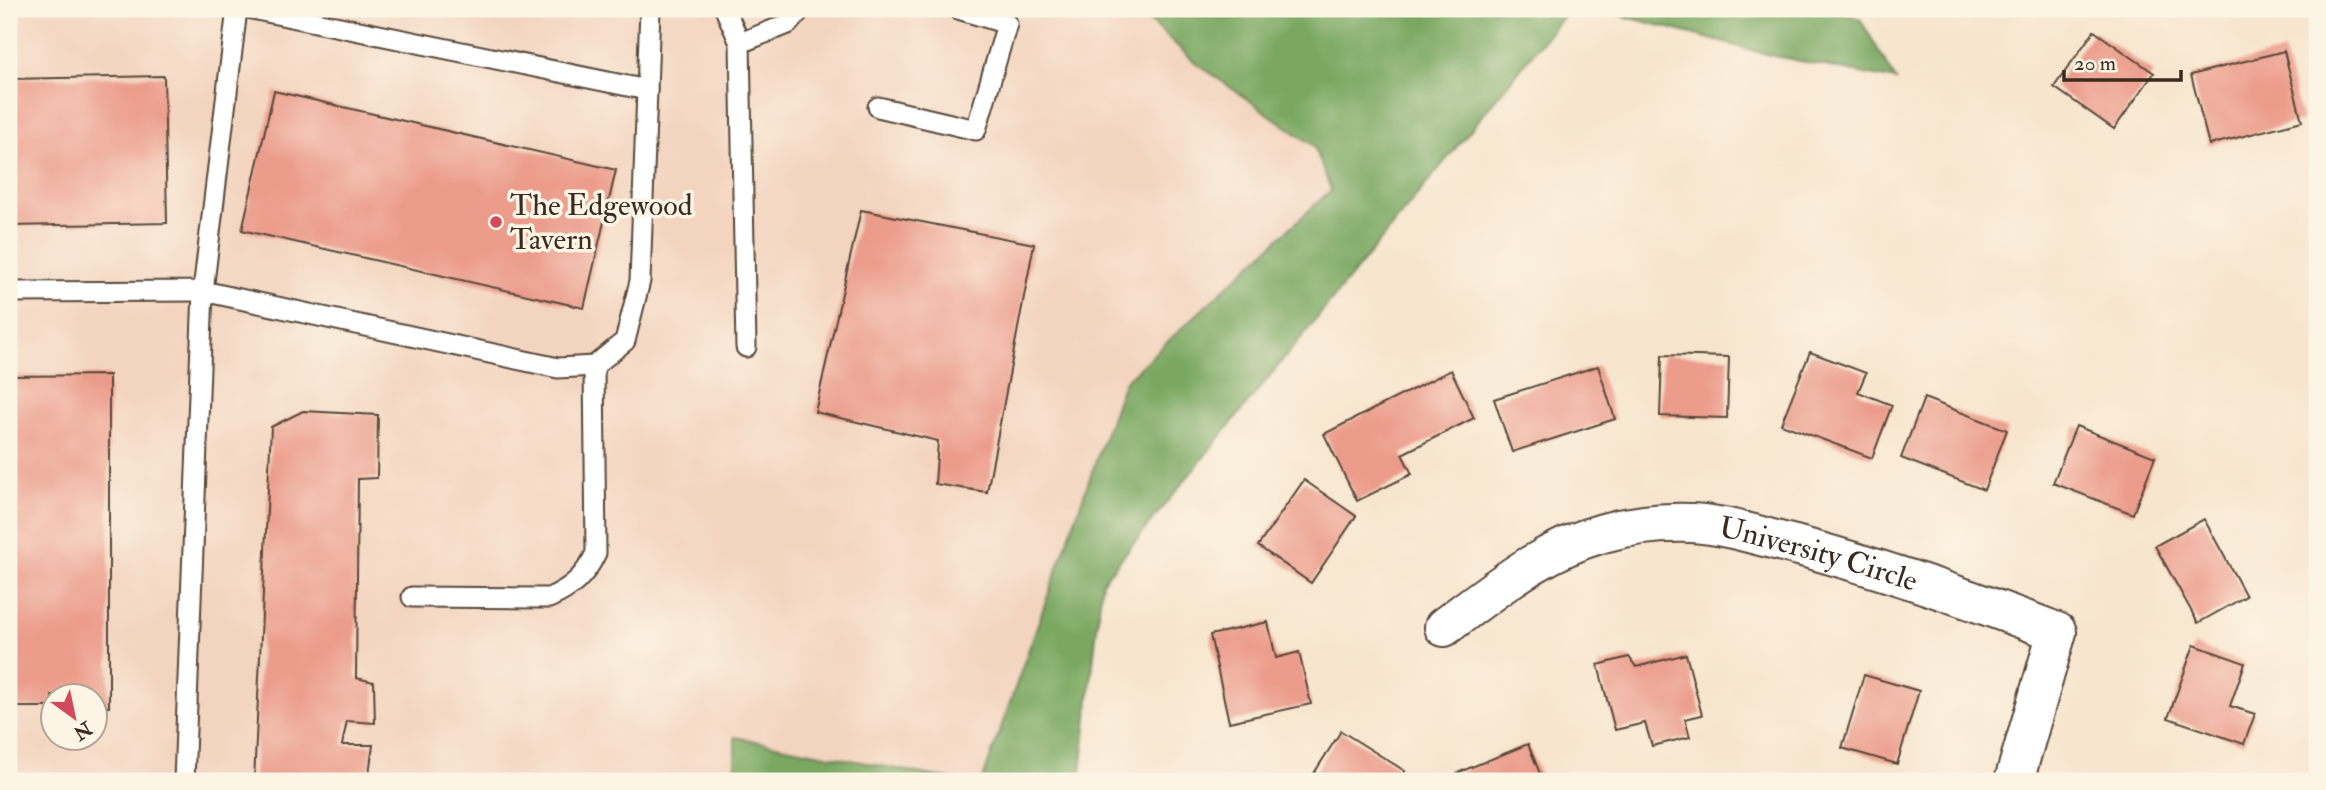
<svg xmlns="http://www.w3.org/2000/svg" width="2326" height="790" viewBox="0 0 2326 790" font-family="'IM FELL Double Pica',serif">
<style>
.built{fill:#f3d4bf;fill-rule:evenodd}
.forest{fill:#7aa862;stroke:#5a6940;stroke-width:2}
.building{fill:#ec9c8b}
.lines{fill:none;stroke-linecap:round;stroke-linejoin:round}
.lane-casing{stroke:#574638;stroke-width:23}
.street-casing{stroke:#574638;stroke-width:42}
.lane{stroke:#fff;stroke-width:19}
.street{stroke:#fff;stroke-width:38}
.poi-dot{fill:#d1495b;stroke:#fcf5e5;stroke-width:2.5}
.labels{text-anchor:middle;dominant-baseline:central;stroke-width:7;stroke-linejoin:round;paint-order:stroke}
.poi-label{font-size:30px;fill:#3b2a1e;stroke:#fcf5e5;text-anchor:start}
.street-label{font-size:30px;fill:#3b2a1e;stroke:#fcf5e5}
</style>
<rect width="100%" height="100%" fill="#fcf5e5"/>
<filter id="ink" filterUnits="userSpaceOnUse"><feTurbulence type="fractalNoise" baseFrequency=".0143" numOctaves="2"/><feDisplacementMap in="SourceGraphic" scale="14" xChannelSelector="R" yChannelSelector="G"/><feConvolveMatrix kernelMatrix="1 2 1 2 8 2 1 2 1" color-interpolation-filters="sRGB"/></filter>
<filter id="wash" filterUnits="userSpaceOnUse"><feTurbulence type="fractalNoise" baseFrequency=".00686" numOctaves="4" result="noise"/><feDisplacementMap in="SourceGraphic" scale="28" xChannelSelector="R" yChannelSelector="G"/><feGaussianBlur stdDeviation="1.57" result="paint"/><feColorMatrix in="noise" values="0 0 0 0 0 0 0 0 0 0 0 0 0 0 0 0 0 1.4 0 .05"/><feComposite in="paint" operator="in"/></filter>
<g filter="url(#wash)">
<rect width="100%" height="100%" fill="#f7e5ce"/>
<path class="built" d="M9 9H1137L1197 64 1314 146 1331 190 1124 382 1039 781H9ZM52 696H94V738H52Z"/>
<g class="forest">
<polygon points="1137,9 1569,9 1102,582 1080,781 982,781 1124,382 1331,190 1314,146 1197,64"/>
<polygon points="1597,9 1833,9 1860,19 1896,80 1770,55"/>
<polygon points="735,737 958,781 735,781"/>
</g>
<g id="blocks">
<g class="building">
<polygon points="2094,31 2154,73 2114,129 2054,87"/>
<polygon points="2284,51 2302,121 2209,145 2191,75"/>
<polygon points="164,76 167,223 9,226 9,79"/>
<polygon points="274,91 616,170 584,308 242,230"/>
<polygon points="861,210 1034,244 987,492 935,484 938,441 815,412"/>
<polygon points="1810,352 1866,373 1858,392 1892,405 1872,458 1781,424"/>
<polygon points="1662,355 1729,357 1727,418 1660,416"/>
<polygon points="1598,366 1615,419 1512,452 1494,399"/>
<polygon points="1451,370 1474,418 1402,454 1412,474 1357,501 1324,434"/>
<polygon points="109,375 109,707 94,707 94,696 52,696 52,707 9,707 9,376"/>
<polygon points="1924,398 2007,430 1984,490 1901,458"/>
<polygon points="303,411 378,415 377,478 358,479 356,678 374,682 375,723 347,721 342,745 373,745 368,781 254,781 271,427"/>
<polygon points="2076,426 2155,457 2133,514 2053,483"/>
<polygon points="1304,480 1356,516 1311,583 1258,546"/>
<polygon points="2204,519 2246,596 2198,623 2155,546"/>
<polygon points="1268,622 1276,658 1299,652 1311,704 1229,722 1210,635"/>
<polygon points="2194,645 2245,663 2230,706 2255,714 2244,744 2168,718"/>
<polygon points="1686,654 1702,715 1685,719 1690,737 1652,746 1645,723 1615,730 1598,665 1629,657 1636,667"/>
<polygon points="1864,675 1919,691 1897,764 1842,748"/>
<polygon points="1341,731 1405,771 1399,781 1309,781"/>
<polygon points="1528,744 1543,781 1461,781 1457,773"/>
<polygon points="2135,775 2153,781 2133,781"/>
</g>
</g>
</g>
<g filter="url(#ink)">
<use href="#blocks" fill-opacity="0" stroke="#574638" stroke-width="2"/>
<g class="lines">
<defs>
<g id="lane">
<polyline points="252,9 647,90"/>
<polyline points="725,9 740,43 746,347"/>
<polyline points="740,43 788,24 801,9"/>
<polyline points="878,107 976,130 1007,24 958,9"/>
<polyline points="9,292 203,291 237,9"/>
<path d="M412 597 549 598C572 588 585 576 596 553L594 366"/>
<polyline points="184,781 203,291 558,368 594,366 625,341 640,281 650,9"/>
</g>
<g id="street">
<path id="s1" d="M1444 627C1494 590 1542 550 1603 533 1631 525 1663 522 1692 523 1727 525 1762 537 1795 545 1884 569 1971 599 2057 632L2014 781"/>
</g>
</defs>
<use href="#lane" class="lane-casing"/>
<use href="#street" class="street-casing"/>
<use href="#lane" class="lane"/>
<use href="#street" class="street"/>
</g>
</g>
<circle class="poi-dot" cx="496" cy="222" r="7"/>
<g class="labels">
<g class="poi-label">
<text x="510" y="205">The Edgewood<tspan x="510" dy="34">Tavern</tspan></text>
</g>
<g class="street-label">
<text stroke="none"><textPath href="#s1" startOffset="406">University Circle</textPath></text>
</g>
</g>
<rect width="2326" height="790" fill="none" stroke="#fcf5e5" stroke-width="35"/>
<g transform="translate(74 717) rotate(147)"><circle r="33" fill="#fcf5e5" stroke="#afa495" stroke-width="2"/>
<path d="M0-5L12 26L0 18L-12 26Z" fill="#d1495b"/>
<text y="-10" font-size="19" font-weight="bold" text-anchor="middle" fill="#3b2a1e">N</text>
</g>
<path d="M2064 70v10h117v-10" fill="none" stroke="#3b2a1e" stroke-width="3.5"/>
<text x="2074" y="70" font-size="21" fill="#3b2a1e" stroke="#fcf5e5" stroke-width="5" paint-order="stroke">20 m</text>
</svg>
